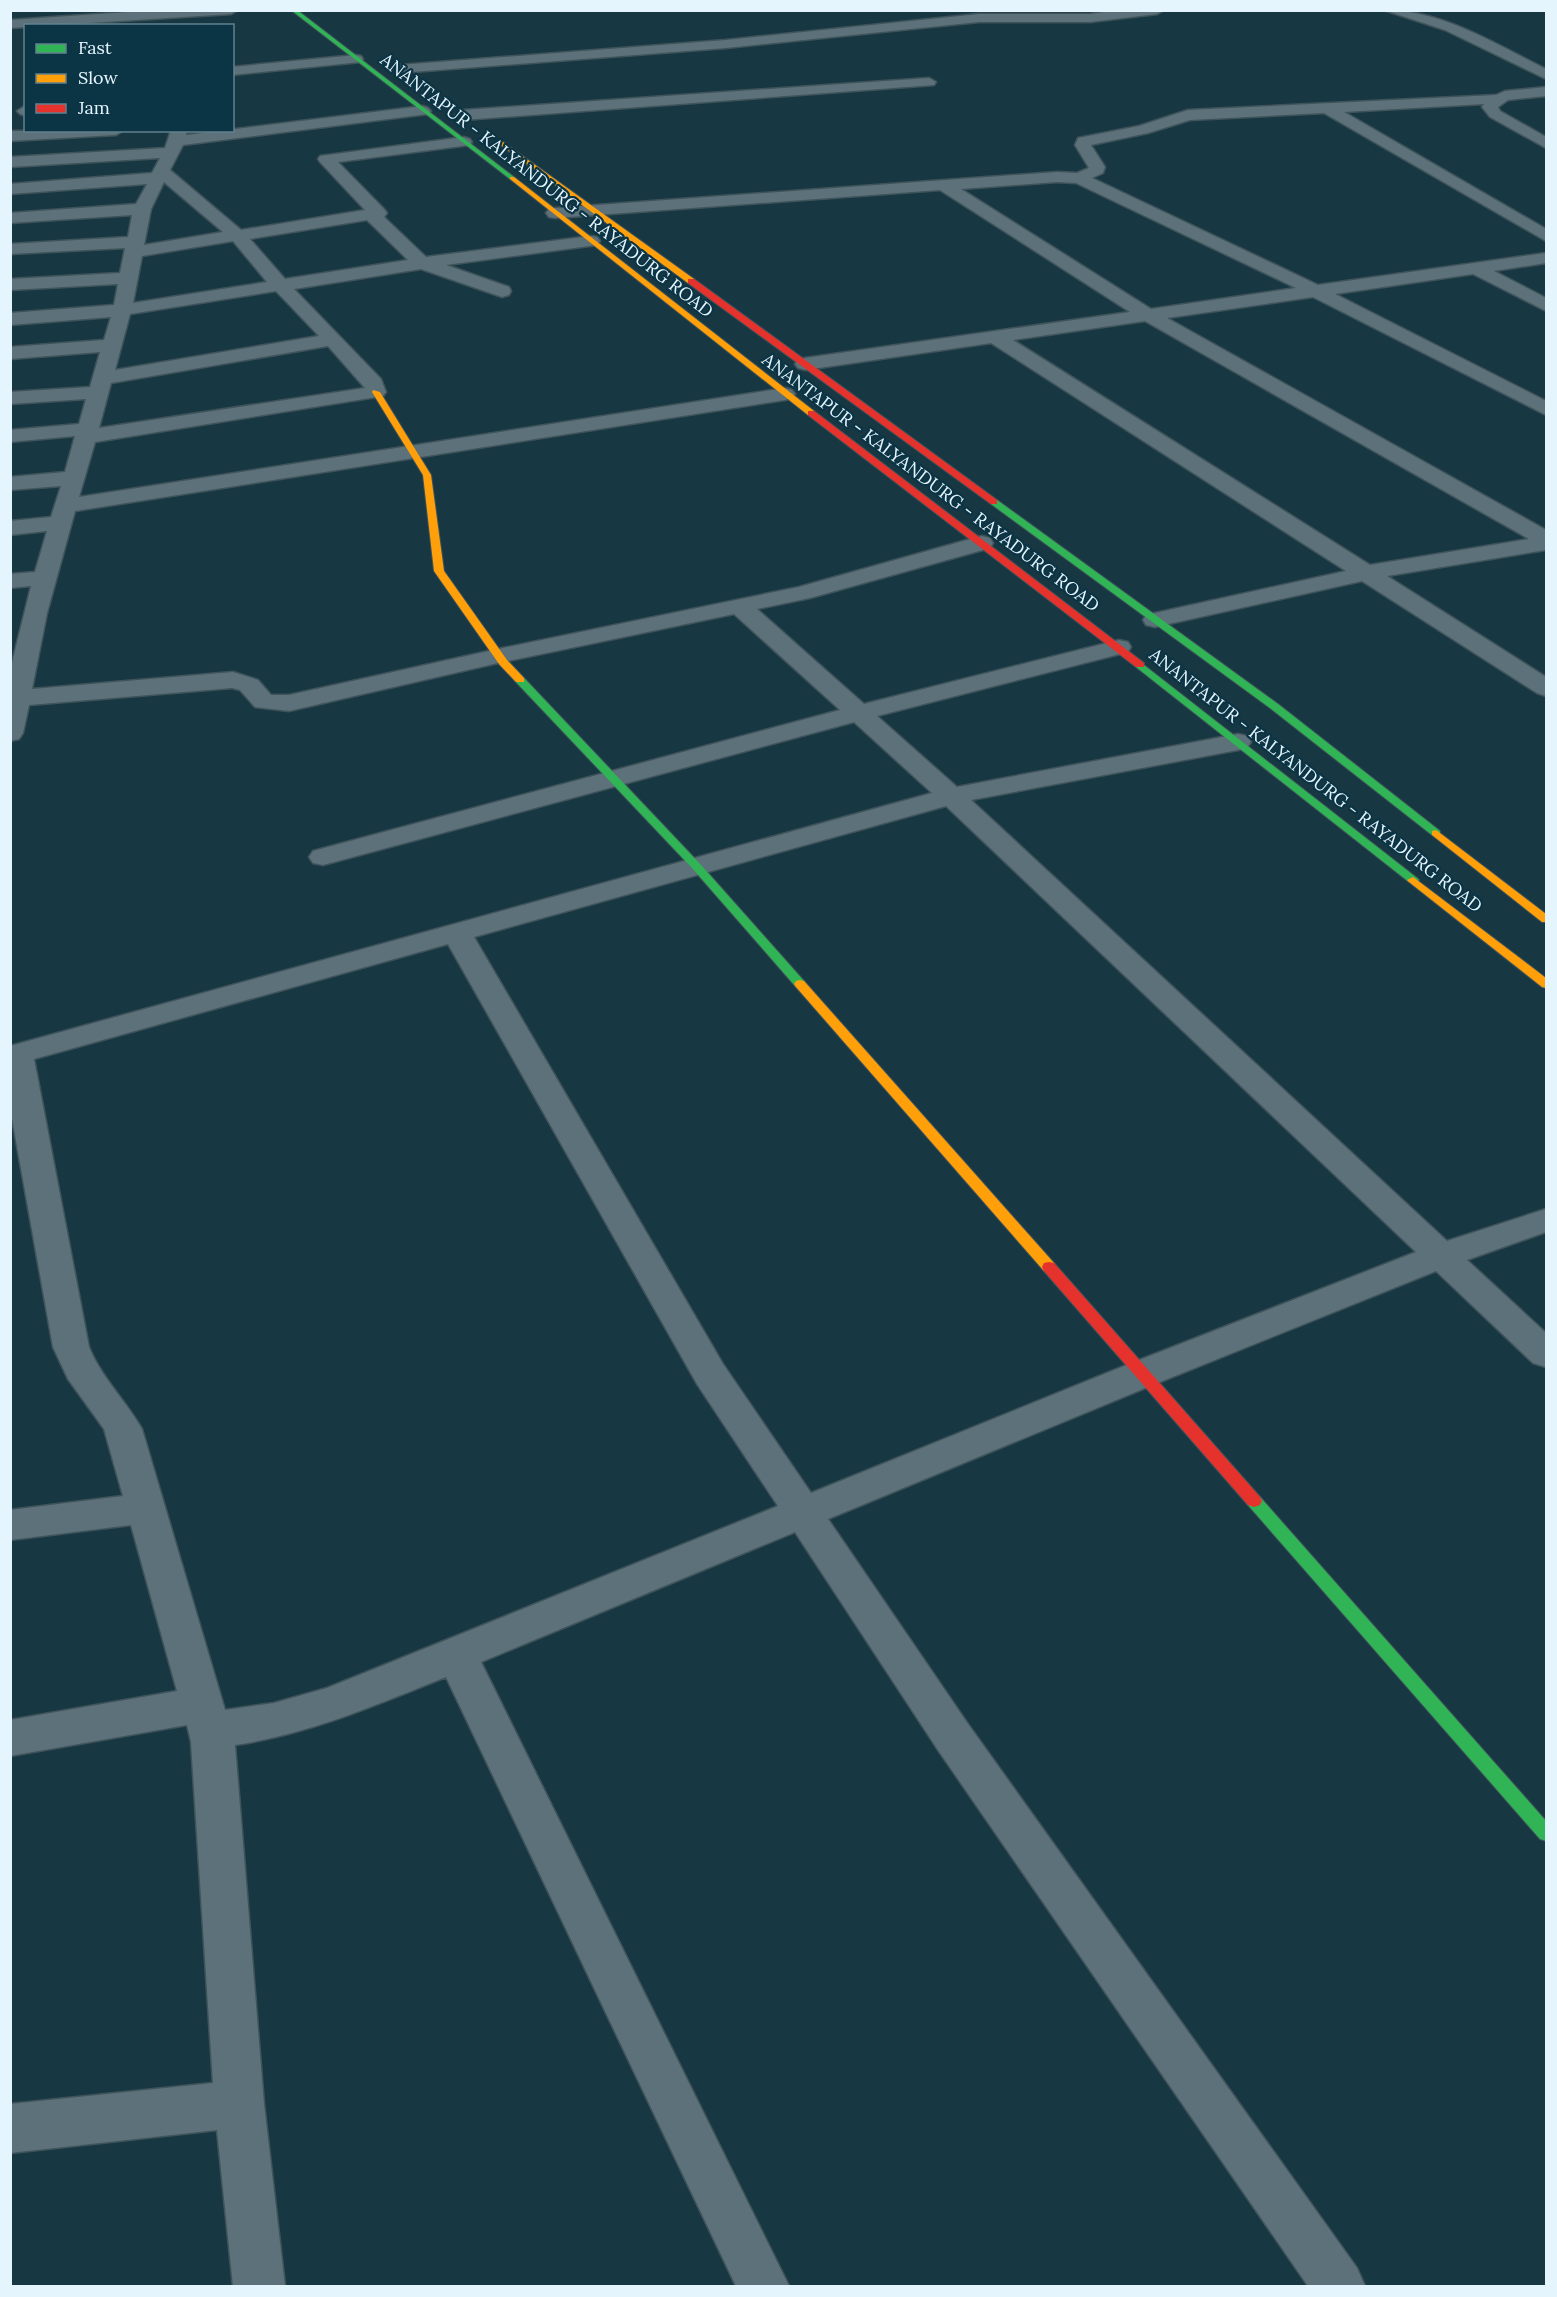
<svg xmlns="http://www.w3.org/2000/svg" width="1557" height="2297" viewBox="0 0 1557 2297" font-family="Lora,serif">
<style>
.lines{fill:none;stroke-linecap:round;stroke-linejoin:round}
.street-casing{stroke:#3f535a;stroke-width:3}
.fast-casing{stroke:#3f535a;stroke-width:2}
.slow-casing{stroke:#3f535a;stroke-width:2}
.jam-casing{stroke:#3f535a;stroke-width:2}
.street{fill:#5d717a;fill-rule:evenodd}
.fast{fill:#30b455;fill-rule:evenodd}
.slow{fill:#ff9f0a;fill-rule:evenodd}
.jam{fill:#e5322d;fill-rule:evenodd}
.labels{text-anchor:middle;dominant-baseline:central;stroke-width:4.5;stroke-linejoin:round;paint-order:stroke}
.far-street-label{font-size:18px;fill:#e5f5fd;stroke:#0b3445}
</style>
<rect width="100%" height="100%" fill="#173743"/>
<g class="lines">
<defs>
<g id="street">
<polygon points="158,10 238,10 231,14 10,28 10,20"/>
<polygon points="1118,10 1164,10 1157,14 1090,22 979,22 726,48 399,73 392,69 399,65 726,40 979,14 1090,14"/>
<path d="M1384 10C1443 10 1495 44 1546 69V79L1445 30Z"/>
<polygon points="356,55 361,56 363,59 361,62 232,75 232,67"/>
<polygon points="929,78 936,82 934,85 463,120 455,115 463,110"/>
<path d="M1546 87V96L1508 100 1498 107 1500 111 1546 137V148L1490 117 1482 107 1484 104 1344 112 1546 229V241L1324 113 1190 120 1148 133 1091 145 1105 167 1103 173 1092 178 1318 285 1546 253V263L1494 271 1546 298V311L1473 274 1335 294 1546 401V415L1313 297 1167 318 1546 530V550L1387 576 1546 677V696L1537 693 1362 581 1155 627 1146 625 1143 620 1146 615 1346 571 991 343 805 370 798 368 795 364 798 360 805 358 1130 312 940 190 555 218 549 217 546 213 549 209 555 208 1057 172 1077 173 1089 168 1075 145 1078 138 1139 126 1188 110 1496 95 1505 91ZM1057 182 1076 183 1296 288 1151 309 961 189ZM1145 321 1529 539 1370 565 1013 340Z"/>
<polygon points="25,106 26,116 20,114 17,111"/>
<path d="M423 106 428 108 431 111 428 114 183 145 170 170 241 230 365 210 320 162 318 159 320 156 464 137 470 139 472 142 470 145 338 162 384 209 387 213 384 217 426 257 591 236 597 237 600 241 597 245 446 265 509 287 511 291 509 295 502 297 421 269 294 289 381 379 386 392 383 396 95 442 79 497 785 388 792 390 795 394 792 398 785 400 75 511 47 613 32 689 233 672 258 680 271 695H289L498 649 799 587 974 538 982 536 990 538 993 543 990 548 810 598 757 609 864 704 1119 640 1128 642 1131 647 1128 652 877 716 957 787 1238 734 1247 736 1251 742 1247 748 1238 750 971 800 1447 1241 1546 1209V1232L1467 1260 1546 1333V1367L1533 1363 1436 1271 1155 1384 828 1519 968 1724 1357 2268 1365 2286H1308L938 1750 795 1532 481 1662 789 2286H736L446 1677C376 1705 309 1734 235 1745L264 2104 285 2286H233L217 2130 10 2153V2104L213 2083 191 1742 187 1725 10 1756V1720L177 1691 131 1525 10 1540V1510L123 1496 104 1429 68 1379 53 1347 10 1107V1046L932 793 854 722 323 865 313 863 309 857 313 851 840 710 734 614 498 663 289 711 255 707 240 690 232 688 29 705 23 733 19 739 10 741V671L31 586 10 588V574L35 572 47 531 10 535V521L51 517 61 486 10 490V477L65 472 75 436 10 442V430L79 424 86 399 10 404V392L90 387 100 352 10 359V347L104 340 111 317 10 325V313L114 305 118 284 10 290V279L120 273 125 248 10 254V244L128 237 132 215 10 223V213L136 204 147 184 10 194V184L152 173 160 158 10 167V157L165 148 171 130H187L186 135ZM164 182 223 232 144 245 151 209ZM367 220 408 260 285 279 250 239ZM233 241 267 282 133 303 142 256ZM276 291 319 336 115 370 130 314ZM328 346 365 388 99 428 111 383ZM946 806 1416 1252 1129 1364 811 1493 723 1364 474 937ZM448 944 697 1384 778 1506 327 1688 274 1703 225 1710 142 1429C126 1401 101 1377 89 1347L34 1059Z"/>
<polygon points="124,130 116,135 10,141 10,131"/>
</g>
<g id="fast">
<polygon points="297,10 514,177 514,179 510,179 291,10"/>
<polygon points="991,500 997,500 1278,704 1440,831 1440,835 1432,835 1270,708 991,504"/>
<polygon points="1140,662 1417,878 1419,880 1417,882 1409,882 1136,667 1135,665"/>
<polygon points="520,677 524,678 701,865 804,981 806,984 804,987 796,987 693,869 516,682 516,678"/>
<polygon points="1254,1495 1260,1497 1546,1821 1546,1841 1540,1839 1248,1505 1246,1501 1248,1497"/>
</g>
<g id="slow">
<polygon points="499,142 503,142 694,279 694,283 688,283 499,144"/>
<polygon points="510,177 514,177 814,411 814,415 808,415 510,179"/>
<polygon points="373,390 380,392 431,475 444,571 507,660 524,678 524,682 516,682 499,664 434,571 423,475 372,392"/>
<polygon points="1436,830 1546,914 1546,922 1542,922 1432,835 1432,831"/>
<polygon points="1413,877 1546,978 1546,988 1542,987 1409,882 1407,880"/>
<polygon points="800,980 804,981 1054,1263 1056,1267 1054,1271 1044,1271 796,987 794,984 796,981"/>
</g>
<g id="jam">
<polygon points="688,279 694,279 997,500 997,504 991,504 688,283"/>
<polygon points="808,411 814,411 1144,663 1144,667 1136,667 808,415"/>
<polygon points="1049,1262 1054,1263 1260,1497 1262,1501 1260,1505 1254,1507 1248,1505 1044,1271 1042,1267 1044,1263"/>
</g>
</defs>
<use href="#street" class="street-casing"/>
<use href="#fast" class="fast-casing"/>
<use href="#slow" class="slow-casing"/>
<use href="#jam" class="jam-casing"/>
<use href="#street" class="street"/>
<use href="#fast" class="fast"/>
<use href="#slow" class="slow"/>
<use href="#jam" class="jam"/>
</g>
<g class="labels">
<g class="far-street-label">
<text transform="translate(547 185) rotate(38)">ANANTAPUR - KALYANDURG - RAYADURG ROAD</text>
<text transform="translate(931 482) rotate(37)">ANANTAPUR - KALYANDURG - RAYADURG ROAD</text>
<text transform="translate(1316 780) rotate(38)">ANANTAPUR - KALYANDURG - RAYADURG ROAD</text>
</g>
</g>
<rect width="1557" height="2297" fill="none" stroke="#e5f5fd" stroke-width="24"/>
<rect x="24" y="24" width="210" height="108" fill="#0b3445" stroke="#62818f" stroke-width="1.5"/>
<rect x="36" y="44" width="30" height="9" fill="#30b455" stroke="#62818f" stroke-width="1.5"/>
<text x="78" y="54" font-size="18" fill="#e5f5fd">Fast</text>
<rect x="36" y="74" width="30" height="9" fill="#ff9f0a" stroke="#62818f" stroke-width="1.5"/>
<text x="78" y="84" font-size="18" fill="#e5f5fd">Slow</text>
<rect x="36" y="104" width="30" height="9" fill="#e5322d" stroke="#62818f" stroke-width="1.5"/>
<text x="78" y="114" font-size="18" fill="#e5f5fd">Jam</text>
</svg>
